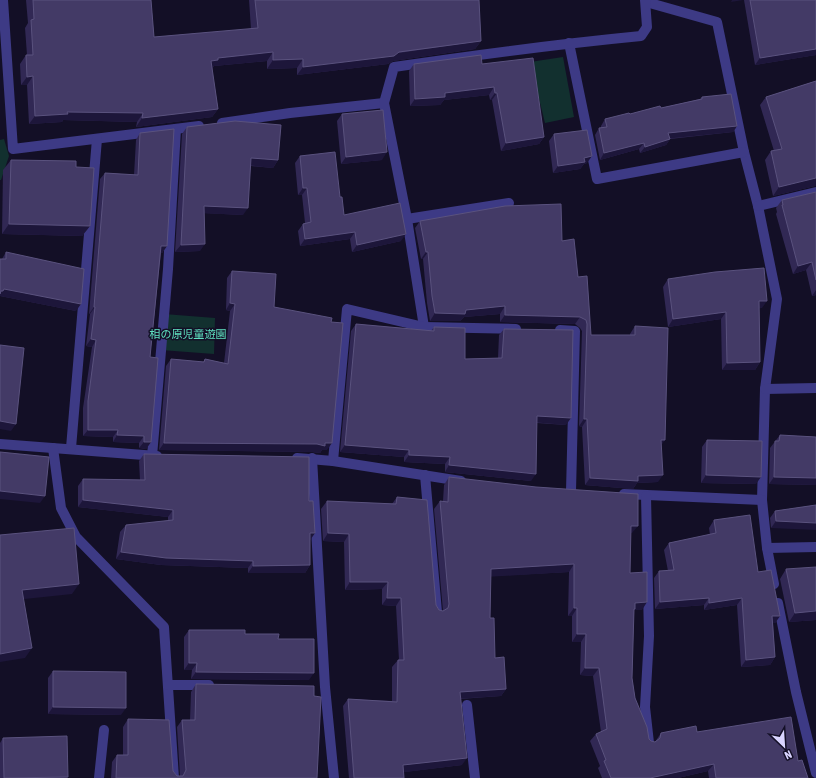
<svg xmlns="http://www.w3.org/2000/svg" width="816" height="778" viewBox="0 0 816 778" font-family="'Asap Condensed','Noto Sans JP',sans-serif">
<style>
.green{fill:#12302f}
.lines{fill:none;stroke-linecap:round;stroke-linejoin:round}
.minor{stroke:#3d3a85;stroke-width:10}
.wall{fill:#312854}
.shaded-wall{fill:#1d163a}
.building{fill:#433a66;stroke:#5a527e}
.labels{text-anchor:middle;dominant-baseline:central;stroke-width:3;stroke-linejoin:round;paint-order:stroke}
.park-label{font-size:11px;fill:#5fe0c0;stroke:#130f26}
</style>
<rect width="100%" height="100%" fill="#130f26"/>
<g class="green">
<polygon points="563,57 574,117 545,123 530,62"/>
<polygon points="4,139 9,156 1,180 0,180 0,140"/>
<polygon points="164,314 215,318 214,354 161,350"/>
</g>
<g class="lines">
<g class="minor">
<polyline points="3,0 13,149 199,126"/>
<polyline points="646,2 717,22 744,152 758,206 777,299 765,389 762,500 767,548 774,584"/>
<polyline points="569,43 597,179 744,152"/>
<polyline points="222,123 290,113 384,103"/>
<polyline points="758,206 816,192"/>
<polyline points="407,219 509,203"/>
<path d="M424 327 407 219 384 103 394 67C476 55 558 44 641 36L647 27 645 0"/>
<polyline points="560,330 575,331 571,491"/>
<polyline points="765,389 816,388"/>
<polyline points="0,444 157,456"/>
<polyline points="53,448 61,508 76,537 164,627 174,778"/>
<polyline points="71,448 97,139"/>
<polyline points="152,456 168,269 176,129"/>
<polyline points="297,458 333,461 461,481"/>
<polyline points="312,458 325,687 334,778"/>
<polyline points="333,461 347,309 424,327 516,329"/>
<polyline points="425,475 437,612"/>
<polyline points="624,494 762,500"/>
<polyline points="646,496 649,636 645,707 649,743"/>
<polyline points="767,548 816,547"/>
<polyline points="778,603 796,692 816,773"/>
<polyline points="168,685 209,685"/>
<polyline points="467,705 475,778"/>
<polyline points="99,778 104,730"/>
</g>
</g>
<g class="wall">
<polygon points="26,0 151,0 154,37 251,29 249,0 479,0 481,41 475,49 393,61 388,64 297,75 297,68 267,69 267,61 214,66 212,69 218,109 212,117 136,127 137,122 63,120 62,122 29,124 27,85 21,85 20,64 26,55 27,55 25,28 28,23"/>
<polygon points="744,0 816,0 816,55 755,65"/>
<polygon points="414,64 482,64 544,137 539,144 501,151 492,100 490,100 489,95 444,100 440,105 410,106 409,71"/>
<polygon points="816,81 816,186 815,186 773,196 765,160 771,151 774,151 760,105 766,97"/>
<polygon points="702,97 737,126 733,132 670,139 666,145 640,153 639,149 600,160 595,135 599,128 601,128 601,126 605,119 661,108 700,99"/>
<polygon points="342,114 382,160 341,164 337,121"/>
<polygon points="187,127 278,160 273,168 251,166 243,215 204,213 200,251 175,252 182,134"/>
<polygon points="140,133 167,246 162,253 161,253 150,357 151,442 146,449 139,448 139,443 113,442 113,437 83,436 83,408 92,347 86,346 90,314 89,314 100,179 105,173 134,175 136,140"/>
<polygon points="554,134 587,163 584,164 580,169 553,173 549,141"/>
<polygon points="300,156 340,197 344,215 401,241 352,252 350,239 300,246 298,231 303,224 305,223 302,195 298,195 295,163"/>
<polygon points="11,160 76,167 90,226 82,236 2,234 3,170"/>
<polygon points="816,192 816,295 812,296 806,270 793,274 776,214 777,212 776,208 782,200"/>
<polygon points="420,221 562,241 578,277 591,335 630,335 630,334 635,326 661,445 658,482 637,483 633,489 585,485 582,427 579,426 582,331 580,328 575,324 500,322 500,314 464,317 460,321 430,321 427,303 423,259 421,259 415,228"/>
<polygon points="6,252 76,311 0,296 2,259"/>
<polygon points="232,271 274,307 331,322 327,450 322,450 320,453 312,452 159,450 166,366 171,359 203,362 205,359 224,363 230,311 226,310 227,278"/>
<polygon points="668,279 762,308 759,308 760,362 755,370 722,370 721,319 668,327 663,287"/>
<polygon points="356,324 431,331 434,327 465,359 498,358 499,335 504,329 566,425 537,423 531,481 445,472 445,464 404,462 404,457 340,452 351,331"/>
<polygon points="780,435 816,437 816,485 769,484 770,448"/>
<polygon points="707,440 756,484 701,483 702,447"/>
<polygon points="144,454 309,501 315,533 310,540 310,565 305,573 248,573 248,568 161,565 116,559 120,532 126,525 168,521 168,517 78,507 78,486 83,479 140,480 139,461"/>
<polygon points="449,477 632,533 631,533 630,573 642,610 634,610 634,611 632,678 635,698 649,739 651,741 655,742 661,733 697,732 798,761 808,778 709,778 708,771 678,778 602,778 598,768 600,766 590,741 596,734 601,732 593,676 580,675 581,642 572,642 572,616 568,616 569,572 491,576 490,618 495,658 506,689 501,696 460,699 462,765 404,772 404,778 349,778 343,706 348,699 392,701 392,667 398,660 399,660 396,606 382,605 382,589 345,590 344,542 323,541 321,509 327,501 392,504 397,497 436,605 439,610 443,611 434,509 440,501 443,501 444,485"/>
<polygon points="816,505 771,528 770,518 775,511"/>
<polygon points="714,520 758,572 780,616 775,623 773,623 775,657 770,665 741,667 737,605 704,610 704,605 655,609 654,578 659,571 668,571 664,550 669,543 710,535 709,528"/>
<polygon points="786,569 816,620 789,622 780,579"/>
<polygon points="189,630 245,634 278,639 309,680 191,679 192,670 184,670 184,637"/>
<polygon points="53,671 121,715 48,714 48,678"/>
<polygon points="196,684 314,696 317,778 111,778 112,762 117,755 123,755 123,727 128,719 177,776 180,776 177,727 182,720 190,720 191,692"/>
<polygon points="3,738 68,778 0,778 0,743"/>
</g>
<g class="shaded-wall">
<polygon points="732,0 743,0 731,2"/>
<polygon points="481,41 475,49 393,61 388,64 297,75 303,67"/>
<polygon points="816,49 816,55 755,65 760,58"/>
<polygon points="273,52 267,61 214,66 212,69 211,61 218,58"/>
<polygon points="303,59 297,68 267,69 273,60"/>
<polygon points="33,76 27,85 21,85 27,77"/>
<polygon points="494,87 489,95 444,100 440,105 410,106 415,99 445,93"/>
<polygon points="495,93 497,93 492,100 490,100"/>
<polygon points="218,109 212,117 136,127 142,118"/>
<polygon points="67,112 143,113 137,122 63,120 62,122 29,124 35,116"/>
<polygon points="737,126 733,132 664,139 668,133"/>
<polygon points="544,137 539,144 501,151 506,143"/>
<polygon points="670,139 666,145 640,153 645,147"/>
<polygon points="644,143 639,149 600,160 604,153"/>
<polygon points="387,152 382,160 341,164 346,157"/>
<polygon points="592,156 587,163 584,164 580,169 553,173 558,166"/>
<polygon points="251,158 278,160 273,168 246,165"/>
<polygon points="816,178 816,186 815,186 773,196 779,187"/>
<polygon points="303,188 307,188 302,195 298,195"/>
<polygon points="204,206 248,208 243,215 199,213"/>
<polygon points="9,224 90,226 82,236 2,234"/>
<polygon points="355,232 350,239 300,246 305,239"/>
<polygon points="406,234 401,241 352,252 357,245"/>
<polygon points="205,244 200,251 175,252 181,245"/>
<polygon points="161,246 167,246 162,253 157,253"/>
<polygon points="426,252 428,252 423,259 421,259"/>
<polygon points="812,262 806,270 793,274 798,266"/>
<polygon points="4,289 81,304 76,311 0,296 0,292"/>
<polygon points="816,290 816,295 812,296"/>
<polygon points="759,301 767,301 762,308 754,309"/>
<polygon points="230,303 235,304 230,311 226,310"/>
<polygon points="505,306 500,314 464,317 460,321 430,321 435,313 466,310"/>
<polygon points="94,307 95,307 90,314 89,314"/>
<polygon points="726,312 721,319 668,327 673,319"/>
<polygon points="505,315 580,317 575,324 500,322"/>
<polygon points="91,339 96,340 92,347 86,346"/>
<polygon points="760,362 755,370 722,370 727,363"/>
<polygon points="537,416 571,418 566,425 532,422"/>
<polygon points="584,419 587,419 582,427 579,426"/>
<polygon points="0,421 16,424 11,431 0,429"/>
<polygon points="88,430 118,430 113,437 83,436"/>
<polygon points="117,435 144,436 139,443 113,442"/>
<polygon points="661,440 665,440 660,447"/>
<polygon points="144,442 151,442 146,449 139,448"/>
<polygon points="164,443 332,443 327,450 322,450 320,453 312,452 159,450"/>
<polygon points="345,445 409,450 404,457 340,452"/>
<polygon points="409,455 450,457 445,464 404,462"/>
<polygon points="449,465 536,474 531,481 445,472"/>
<polygon points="663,475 658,482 637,483 633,489 585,485 590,478"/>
<polygon points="706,475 761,477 756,484 701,483"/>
<polygon points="774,477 816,478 816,485 769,484"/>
<polygon points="0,491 45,496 40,503 0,499"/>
<polygon points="83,500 173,510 168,517 78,507"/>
<polygon points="776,521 816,523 816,530 771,528"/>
<polygon points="631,526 638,526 632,533 626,533"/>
<polygon points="310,533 315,533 310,540"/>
<polygon points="328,533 349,534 344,542 323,541"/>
<polygon points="121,552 253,561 248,568 161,565 116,559"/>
<polygon points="574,564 569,572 486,577 491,569"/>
<polygon points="310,565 305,573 248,573 253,566"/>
<polygon points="350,582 388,582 382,589 345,590"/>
<polygon points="79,584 72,594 15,600 22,590"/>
<polygon points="387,598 401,598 396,606 382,605"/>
<polygon points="709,598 704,605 655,609 660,602"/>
<polygon points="742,598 737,605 704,610 709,603"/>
<polygon points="647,602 642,610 634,610 630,617 635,603"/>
<polygon points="574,608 577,608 572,616 568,616"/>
<polygon points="816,611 816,620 789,622 795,613"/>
<polygon points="772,616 780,616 775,623 767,624"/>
<polygon points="577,634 586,634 581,642 572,642"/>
<polygon points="32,648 25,658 0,662 0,654"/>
<polygon points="775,657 770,665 741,667 746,660"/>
<polygon points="189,663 197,663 192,670 184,670"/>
<polygon points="585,668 599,668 593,676 580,675"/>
<polygon points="196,672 314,673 309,680 191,679"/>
<polygon points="506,689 501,696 454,699 460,692"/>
<polygon points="53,707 126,708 121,715 48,714"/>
<polygon points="467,758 462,765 398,773 403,765"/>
<polygon points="714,764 708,771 678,778 650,778"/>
</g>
<g class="building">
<polygon points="33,0 151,0 154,37 258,28 255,0 479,0 481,41 399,52 394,56 303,67 303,59 273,60 273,52 218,58 218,60 211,61 218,109 142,118 143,113 67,112 68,114 35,116 33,76 27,77 26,55 33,55 31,20 34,19"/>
<polygon points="750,0 816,0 816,49 760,58"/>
<polygon points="481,55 482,64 533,58 544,137 506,143 497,93 495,93 494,87 445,93 445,97 415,99 414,64"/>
<polygon points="816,81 816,178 779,187 771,151 782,149 766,97"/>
<polygon points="731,94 737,126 668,133 670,139 645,147 644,143 604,153 599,128 607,127 605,119 629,113 630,114 660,106 661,108 702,99 702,97"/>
<polygon points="383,110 387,152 346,157 342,114"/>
<polygon points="235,121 281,125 278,160 251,158 248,208 204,206 205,244 181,245 187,127"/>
<polygon points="174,129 167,246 161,246 150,357 158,358 151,442 144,442 144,436 117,435 118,430 88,430 88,401 96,340 91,339 95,307 94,307 105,173 138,175 140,133"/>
<polygon points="587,130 592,156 584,158 585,162 558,166 554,134"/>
<polygon points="335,152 340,197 342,197 344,215 400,203 406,234 357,245 355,232 305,239 303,224 311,222 307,188 303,188 300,156"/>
<polygon points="11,160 76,161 76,167 94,168 90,226 9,224"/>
<polygon points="816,192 816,280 812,262 798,266 782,205 783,205 782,200"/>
<polygon points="561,204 562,241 574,239 578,277 587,276 591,335 635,335 635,326 668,328 665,440 661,440 663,475 638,476 638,481 590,478 587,419 584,419 587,324 586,320 580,317 505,315 505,306 466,310 465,314 435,313 432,296 428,252 426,252 420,221 505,206"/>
<polygon points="6,252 84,269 81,304 4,289 3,291 1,291 0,294 0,259 6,259"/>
<polygon points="764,268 767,301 759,301 760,362 727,363 726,312 673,319 668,279 715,272"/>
<polygon points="232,271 276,274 274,307 332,318 331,322 343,323 332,443 325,443 325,446 317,444 164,443 171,359 204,362 205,359 228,364 235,304 230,303"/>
<polygon points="356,324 434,331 434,327 465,328 465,359 502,358 504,329 573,330 571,418 537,416 536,474 449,465 450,457 409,455 409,450 345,445"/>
<polygon points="0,345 24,348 16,424 0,421"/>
<polygon points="780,435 816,437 816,478 774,477 775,441 779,441"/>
<polygon points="707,440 762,441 761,477 706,475"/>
<polygon points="0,452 49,457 45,496 0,491"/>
<polygon points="144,454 309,457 309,501 313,501 315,533 310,533 310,565 253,566 253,561 166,558 121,552 126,525 173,520 173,510 83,500 83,479 145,480"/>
<polygon points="449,477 536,487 638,494 638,526 631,526 630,573 647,572 647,602 635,603 635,609 634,609 632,678 635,698 647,727 649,739 651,741 655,742 660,738 661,733 696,726 697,732 791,717 798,761 802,760 808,778 716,778 714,764 650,778 611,778 604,761 606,760 596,734 607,729 599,668 585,668 586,634 577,634 577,608 574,608 574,564 491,569 490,618 494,618 495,658 504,657 506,689 460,692 467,758 403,765 404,778 354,778 348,699 397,702 398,660 404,660 401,598 387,598 388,582 350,582 349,534 328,533 327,501 396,504 397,497 427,500 436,605 439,610 443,611 448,608 449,604 440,501 448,502"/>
<polygon points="816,505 816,523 776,521 775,511"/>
<polygon points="750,515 758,572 771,570 780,616 772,616 775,657 746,660 742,598 709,603 709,598 660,602 659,571 674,570 669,543 716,533 714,520"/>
<polygon points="74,528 79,584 22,590 32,648 0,654 0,535"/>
<polygon points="816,567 816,611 795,613 786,569"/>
<polygon points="189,630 245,630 245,634 279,634 278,639 314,639 314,673 196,672 197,663 189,663"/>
<polygon points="53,671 126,672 126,708 53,707"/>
<polygon points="196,684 314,686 314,696 321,697 317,778 116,778 117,755 128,755 128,719 169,720 173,771 177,776 183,776 186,770 182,720 195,720"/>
<polygon points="67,736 68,777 4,778 3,738"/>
</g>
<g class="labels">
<g class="park-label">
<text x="188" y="334">相の原児童遊園</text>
</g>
</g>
<g transform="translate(784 746) rotate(155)" stroke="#130f26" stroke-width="3" paint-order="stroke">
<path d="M0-3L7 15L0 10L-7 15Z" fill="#d9d4ff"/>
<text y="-6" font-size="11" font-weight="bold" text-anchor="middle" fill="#d9d4ff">N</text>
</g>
</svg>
